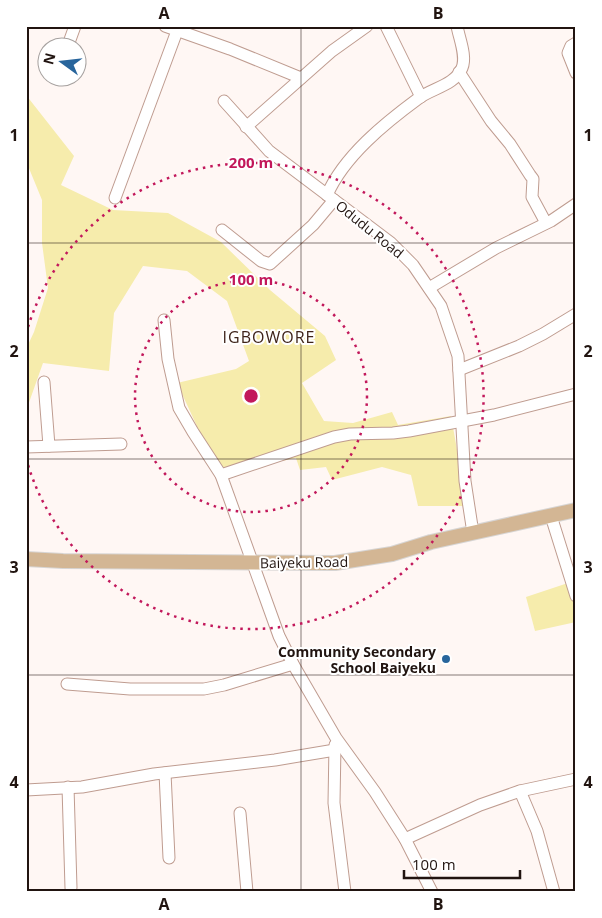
<svg xmlns="http://www.w3.org/2000/svg" width="602" height="918" viewBox="0 0 602 918" font-family="'Open Sans',sans-serif">
<style>
.green{fill:#f6ecac}
.lines{fill:none;stroke-linecap:round;stroke-linejoin:round}
.minor-casing{stroke:#bf9c90;stroke-width:13}
.major-casing{stroke:#d7d5d4;stroke-width:16}
.minor{stroke:#fff;stroke-width:11}
.major{stroke:#d3b694;stroke-width:14}
.grid{fill:none;stroke:#211410;stroke-width:1;stroke-opacity:0.55}
.ring{fill:none;stroke:#c2185b;stroke-width:2.5;stroke-dasharray:2.5 5}
.poi-dot{fill:#28659c;stroke:#fff;stroke-width:2}
.labels{text-anchor:middle;dominant-baseline:central;stroke-width:4;stroke-linejoin:round;paint-order:stroke}
.street-label{font-size:14px;fill:#211410;stroke:#fff}
.poi-label{font-size:14px;font-weight:bold;fill:#211410;stroke:#fff;text-anchor:end}
.quarter-label{font-size:16px;letter-spacing:1px;fill:#3e2319;stroke:#fff}
.centre{fill:#c2185b;stroke:#fff;stroke-width:2.5}
.ring-label{font-size:15px;text-anchor:middle;font-weight:bold;fill:#c2185b;stroke:#fff;stroke-width:4;stroke-linejoin:round;paint-order:stroke}
.neatline{fill:none;stroke:#211410;stroke-width:2}
.grid-label{font-size:16px;text-anchor:middle;font-weight:bold;fill:#211410}
</style>
<rect width="100%" height="100%" fill="#fff7f4"/>
<g class="green">
<polygon points="26,95 74,156 61,185 113,210 168,213 221,242 270,290 325,336 336,360 302,383 324,421 353,423 392,412 398,425 451,416 467,506 418,506 411,475 382,467 332,480 326,467 300,470 296,458 219,474 177,383 236,369 249,361 227,301 187,271 143,266 114,313 109,371 43,363 26,411 26,349 34,332 48,288 42,243 42,200 26,161"/>
<polygon points="576,582 576,622 535,631 526,597 565,584"/>
</g>
<g class="lines">
<defs>
<g id="minor">
<polyline points="165,26 230,49 301,78"/>
<polyline points="386,26 421,97"/>
<polyline points="576,43 571,46 568,53 576,73"/>
<polyline points="67,48 75,26"/>
<polyline points="459,72 491,121 510,144 530,175 533,179 532,197 546,223"/>
<polyline points="224,101 269,151 391,243 413,265 441,306 458,356 465,481 473,533"/>
<polyline points="246,127 332,51 367,26"/>
<path d="M327 195C344 156 385 123 419 98 433 88 455 85 462 68 467 56 459 38 457 26"/>
<polyline points="115,198 177,31"/>
<polyline points="222,230 261,261 270,264 313,225 334,200"/>
<polyline points="429,288 496,248 551,221 576,204"/>
<polyline points="164,320 168,359 179,408 193,432 221,475 279,636 293,664 336,738 375,792 405,839 432,892"/>
<polyline points="459,370 519,346 543,334 576,314"/>
<polyline points="44,382 49,446"/>
<polyline points="26,447 121,444"/>
<polyline points="221,475 334,437 350,434 393,433 409,431 494,415 576,394"/>
<polyline points="551,516 576,596"/>
<polyline points="67,684 130,689 204,689 224,685 293,664"/>
<polyline points="335,745 334,803 345,892"/>
<polyline points="165,773 169,858"/>
<polyline points="68,787 71,888"/>
<polyline points="26,790 82,787 154,774 275,760 335,750"/>
<polyline points="520,791 537,831 554,892"/>
<polyline points="240,813 247,892"/>
<polyline points="405,839 480,805 520,791 576,779"/>
</g>
<polyline id="major" points="26,559 63,561 335,563 392,554 431,542 576,510"/>
</defs>
<use href="#minor" class="minor-casing"/>
<use href="#major" class="major-casing"/>
<use href="#minor" class="minor"/>
<use href="#major" class="major"/>
</g>
<path class="grid" d="M301 26V892M26 243H576M26 459H576M26 675H576"/>
<g class="ring">
<circle cx="251" cy="396" r="116"/>
<path d="M26 334A233 233 0 1 1 26 458"/>
</g>
<circle class="poi-dot" cx="446" cy="659" r="5"/>
<g class="labels">
<g class="street-label">
<text transform="translate(370 229) rotate(39)">Odudu Road</text>
<text transform="translate(304 562) rotate(-1)">Baiyeku Road</text>
</g>
<g class="poi-label">
<text x="436" y="651">Community Secondary<tspan x="436" dy="16">School Baiyeku</tspan></text>
</g>
<g class="quarter-label">
<text x="269" y="337">IGBOWORE</text>
</g>
</g>
<circle cx="251" cy="396" r="8" class="centre"/>
<g class="ring-label">
<text x="251" y="168">200 m</text>
<text x="251" y="285">100 m</text>
</g>
<rect width="602" height="918" fill="none" stroke="#ffffff" stroke-width="55"/>
<g transform="translate(62 62) rotate(285)"><circle r="24" fill="#ffffff" stroke="#a6a19f"/>
<path d="M0-4L9 19L0 12L-9 19Z" fill="#28659c"/>
<text y="-8" font-size="14" font-weight="bold" text-anchor="middle" fill="#211410">N</text>
</g>
<path d="M404 870v8h116v-8" fill="none" stroke="#211410" stroke-width="2.5"/>
<text x="412" y="870" font-size="15" fill="#211410" stroke="#ffffff" stroke-width="4" paint-order="stroke">100 m</text>
<rect x="28" y="28" width="546" height="862" class="neatline"/>
<g class="grid-label">
<text x="164" y="19">A</text>
<text x="438" y="19">B</text>
<text x="14" y="141">1</text>
<text x="588" y="141">1</text>
<text x="14" y="357">2</text>
<text x="588" y="357">2</text>
<text x="14" y="573">3</text>
<text x="588" y="573">3</text>
<text x="14" y="788">4</text>
<text x="588" y="788">4</text>
<text x="164" y="910">A</text>
<text x="438" y="910">B</text>
</g>
</svg>
